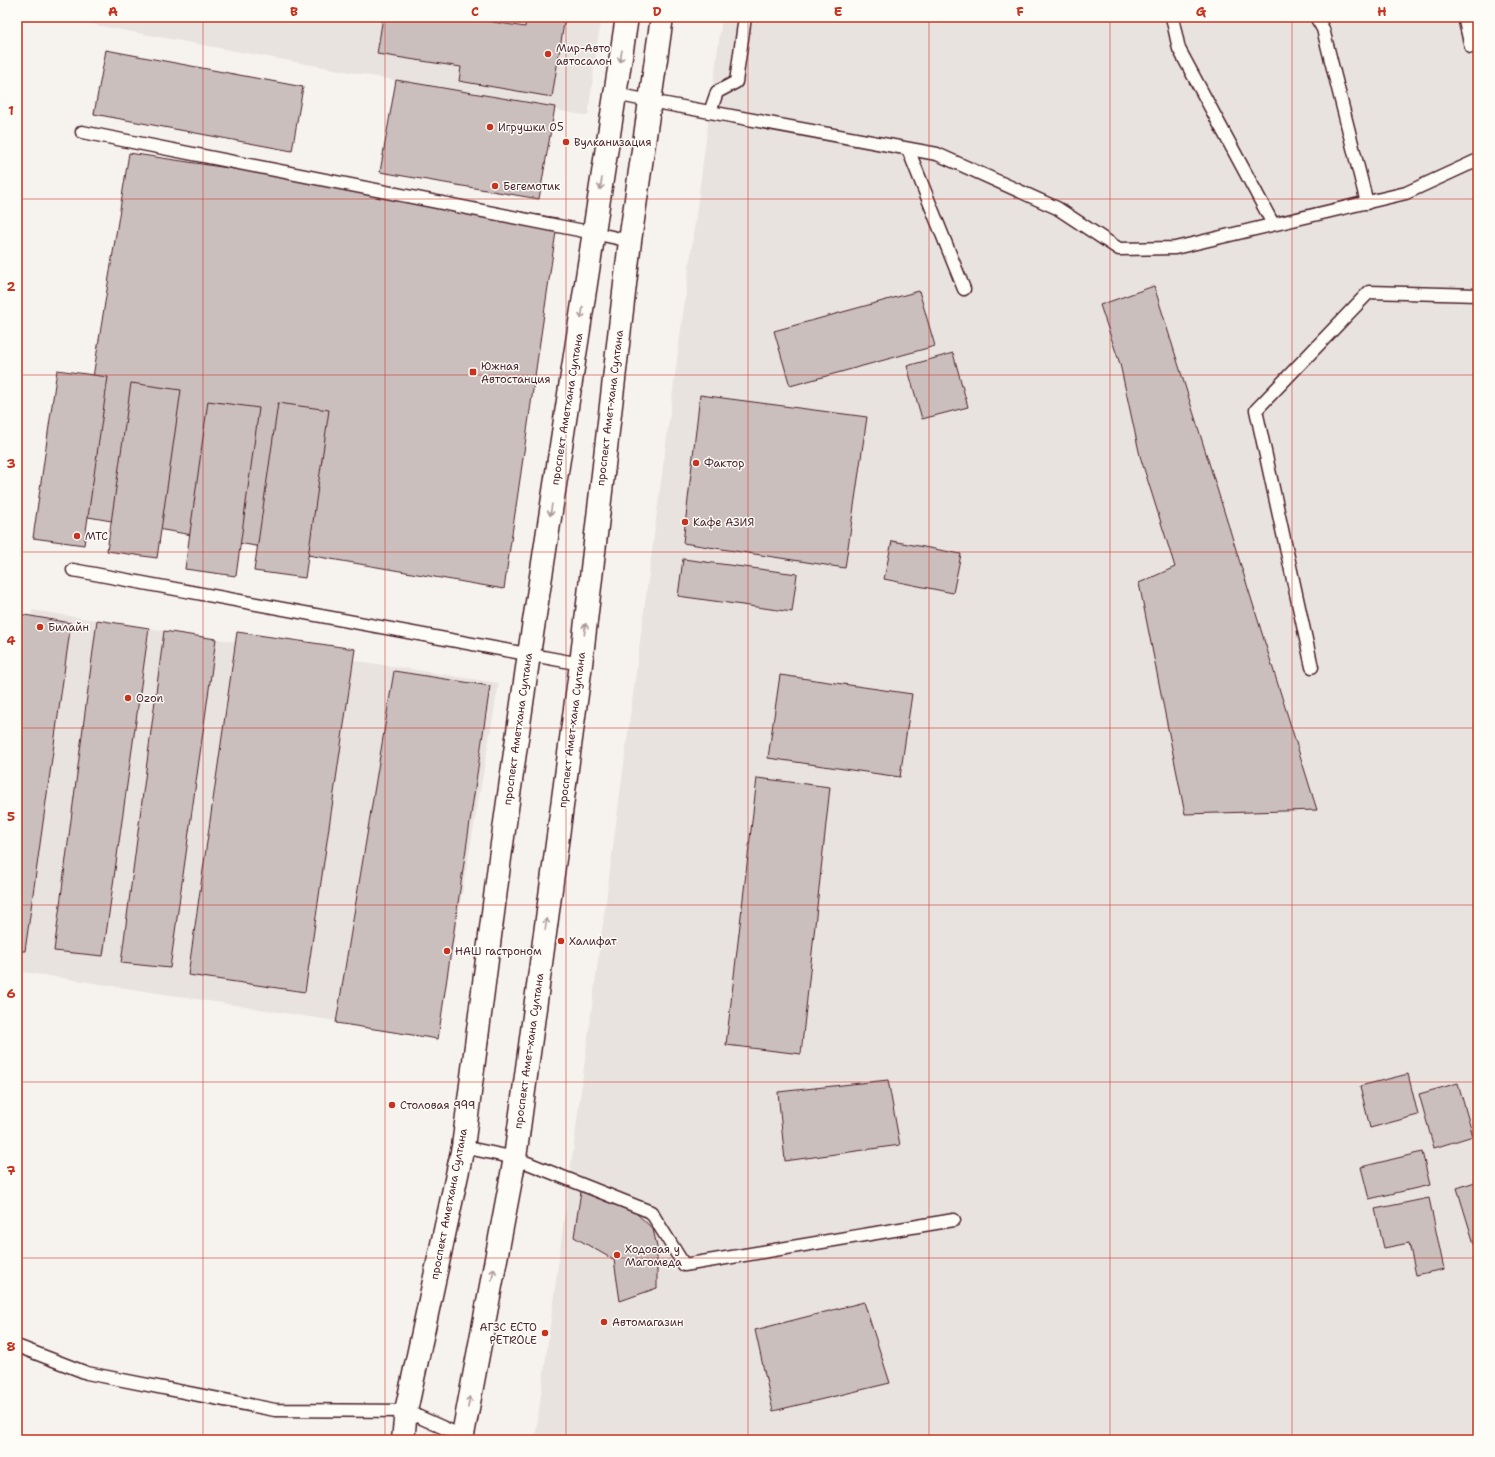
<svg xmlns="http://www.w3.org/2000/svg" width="1495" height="1457" viewBox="0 0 1495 1457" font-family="'Shantell Sans',sans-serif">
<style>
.built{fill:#e9e3e0}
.building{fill:#cbbfbe;stroke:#4a1f2b}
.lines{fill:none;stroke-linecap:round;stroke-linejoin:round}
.lane-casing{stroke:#4a1f2b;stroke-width:15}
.primary-casing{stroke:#4a1f2b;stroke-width:25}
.lane{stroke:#fdfcf7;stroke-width:12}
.primary{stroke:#fdfcf7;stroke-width:22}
.oneway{stroke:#ac999b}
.grid{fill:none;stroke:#c8321e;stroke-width:1;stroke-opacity:0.55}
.poi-dot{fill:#c8321e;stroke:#fdfcf7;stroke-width:1.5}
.labels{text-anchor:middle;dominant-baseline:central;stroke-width:3;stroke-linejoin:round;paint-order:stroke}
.poi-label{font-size:11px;fill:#4a1f2b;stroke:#fdfcf7;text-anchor:start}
.street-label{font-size:11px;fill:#4a1f2b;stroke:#fdfcf7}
.neatline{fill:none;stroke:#c8321e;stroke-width:1.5}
.grid-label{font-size:13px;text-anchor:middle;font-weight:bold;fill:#c8321e}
</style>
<rect width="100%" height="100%" fill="#f6f3ef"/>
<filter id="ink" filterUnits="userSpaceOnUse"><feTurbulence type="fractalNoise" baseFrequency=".025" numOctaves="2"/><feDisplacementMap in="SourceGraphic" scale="8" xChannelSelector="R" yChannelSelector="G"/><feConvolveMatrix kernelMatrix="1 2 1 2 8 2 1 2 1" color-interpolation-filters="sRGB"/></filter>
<g filter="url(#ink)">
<g class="built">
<polygon points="51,17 601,17 588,116"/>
<polygon points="722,17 1478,17 1478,1440 535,1440"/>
<polygon points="32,610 499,683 437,1037 17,971 17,718"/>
</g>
<g class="building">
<polygon points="383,17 462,17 525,27 526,17 565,17 552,97 459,81 461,67 377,54"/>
<polygon points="106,50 303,87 292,151 94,114"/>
<polygon points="396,80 555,107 539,199 380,172"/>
<polygon points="129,153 558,218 504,589 71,514"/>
<polygon points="1154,286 1317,810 1185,814 1139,583 1175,567 1140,456 1120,364 1100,305"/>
<polygon points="919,291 935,346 790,386 774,331"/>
<polygon points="953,353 968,407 922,419 907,366"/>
<polygon points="57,370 108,377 84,545 33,538"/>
<polygon points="131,383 181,390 157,558 107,551"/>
<polygon points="700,395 867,417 845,568 683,543"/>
<polygon points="208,401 259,408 236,576 185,569"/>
<polygon points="278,403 329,410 305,578 254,571"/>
<polygon points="892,541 961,554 953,593 884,579"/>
<polygon points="683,559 797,574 792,612 678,596"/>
<polygon points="19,614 71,623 25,951 17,951 17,631"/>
<polygon points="97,620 149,628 103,956 54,951"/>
<polygon points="164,631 216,639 170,968 121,963"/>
<polygon points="237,632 355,649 305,992 188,975"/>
<polygon points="394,671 490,686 438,1039 336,1023"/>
<polygon points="780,675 912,694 900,777 768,758"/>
<polygon points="757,778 830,787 801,1054 726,1045"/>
<polygon points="1408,1074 1418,1115 1370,1128 1360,1086"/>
<polygon points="888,1080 900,1145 785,1161 778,1092"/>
<polygon points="1458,1083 1473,1136 1434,1148 1419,1094"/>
<polygon points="1422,1152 1430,1185 1369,1199 1361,1167"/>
<polygon points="1478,1181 1478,1257 1457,1188"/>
<polygon points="581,1191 614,1199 636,1213 653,1229 657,1247 657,1288 620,1301 614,1260 574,1237"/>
<polygon points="1429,1198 1444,1269 1416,1275 1409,1243 1384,1248 1375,1209"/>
<polygon points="864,1302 890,1383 773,1411 755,1330"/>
</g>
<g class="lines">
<defs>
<g id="lane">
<polyline points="1172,17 1179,49 1273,224"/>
<polyline points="1316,17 1323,29 1367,203"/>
<polyline points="1464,17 1471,47 1478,46"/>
<polyline points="615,94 650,101 937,154 1057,208 1119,249 1175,248 1406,193 1478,160"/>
<polyline points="710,112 717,92 736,82 745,17"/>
<polyline points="82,132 594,233 630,241"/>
<polyline points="908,149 964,289"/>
<polyline points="73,570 581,664"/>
<polyline points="1312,667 1256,410 1369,292 1478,295"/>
<polyline points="463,1147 515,1158 651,1212 684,1265 954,1220"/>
<polyline points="17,1346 87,1373 275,1410 406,1411 462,1436"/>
</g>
<g id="primary">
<polyline points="403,1440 406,1411 463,1147 500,858 529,654 627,17"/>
<polyline points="462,1440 515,1158 581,664 630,241 662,17"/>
</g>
</defs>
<use href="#lane" class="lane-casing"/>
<use href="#primary" class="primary-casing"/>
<use href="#lane" class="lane"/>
<use href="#primary" class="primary"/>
</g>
<defs><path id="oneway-shaft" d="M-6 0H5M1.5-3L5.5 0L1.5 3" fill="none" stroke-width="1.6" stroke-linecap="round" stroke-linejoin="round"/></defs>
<g class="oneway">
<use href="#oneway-shaft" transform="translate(621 56) rotate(99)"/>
<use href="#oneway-shaft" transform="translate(601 184) rotate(99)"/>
<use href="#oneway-shaft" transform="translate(582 313) rotate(99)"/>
<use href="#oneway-shaft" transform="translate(551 510) rotate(99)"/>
<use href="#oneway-shaft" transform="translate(585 629) rotate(-83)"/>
<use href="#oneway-shaft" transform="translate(546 924) rotate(-82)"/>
<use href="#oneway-shaft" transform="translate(493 1274) rotate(-79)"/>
<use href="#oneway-shaft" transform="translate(469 1402) rotate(-79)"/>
</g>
</g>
<path class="grid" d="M203 17V1440M385 17V1440M566 17V1440M748 17V1440M929 17V1440M1110 17V1440M1292 17V1440M17 199H1478M17 375H1478M17 552H1478M17 728H1478M17 905H1478M17 1082H1478M17 1258H1478"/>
<g class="poi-dot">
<circle cx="548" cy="54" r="4"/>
<circle cx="490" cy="127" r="4"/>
<circle cx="566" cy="142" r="4"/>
<circle cx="495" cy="186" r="4"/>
<rect x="469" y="368" width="8" height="8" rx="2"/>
<circle cx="696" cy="463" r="4"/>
<circle cx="685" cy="522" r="4"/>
<circle cx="77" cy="536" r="4"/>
<circle cx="40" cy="627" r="4"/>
<circle cx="128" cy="698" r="4"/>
<circle cx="561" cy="941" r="4"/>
<circle cx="447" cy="951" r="4"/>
<circle cx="392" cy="1105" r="4"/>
<circle cx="617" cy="1255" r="4"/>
<circle cx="604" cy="1322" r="4"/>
<circle cx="545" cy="1333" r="4"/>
</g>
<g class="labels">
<g class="poi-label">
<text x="556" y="48">Мир-Авто<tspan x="556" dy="13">автосалон</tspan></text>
<text x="498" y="127">Игрушки 05</text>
<text x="574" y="142">Вулканизация</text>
<text x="503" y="186">Бегемотик</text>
<text x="481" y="366">Южная<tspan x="481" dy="13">Автостанция</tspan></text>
<text x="704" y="463">Фактор</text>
<text x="693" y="522">Кафе АЗИЯ</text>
<text x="85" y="536">МТС</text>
<text x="48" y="627">Билайн</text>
<text x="136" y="698">Ozon</text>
<text x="569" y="941">Халифат</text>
<text x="455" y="951">НАШ гастроном</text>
<text x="400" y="1105">Столовая 999</text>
<text x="625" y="1249">Ходовая у<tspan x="625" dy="13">Магомеда</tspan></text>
<text x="612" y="1322">Автомагазин</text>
<text x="537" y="1327" text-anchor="end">АГЗС ECTO<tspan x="537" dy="13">PETROLE</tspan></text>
</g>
<g class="street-label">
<text transform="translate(610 408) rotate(-83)">проспект Амет-хана Султана</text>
<text transform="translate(567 409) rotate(-81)">проспект Аметхана Султана</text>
<text transform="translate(518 729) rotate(-82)">проспект Аметхана Султана</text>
<text transform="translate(572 730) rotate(-83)">проспект Амет-хана Султана</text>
<text transform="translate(529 1051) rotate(-82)">проспект Амет-хана Султана</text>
<text transform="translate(449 1204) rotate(-79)">проспект Аметхана Султана</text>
</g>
</g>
<rect width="1495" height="1457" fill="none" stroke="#fdfcf7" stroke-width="44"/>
<rect x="22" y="22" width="1451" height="1413" class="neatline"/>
<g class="grid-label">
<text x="113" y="16">A</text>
<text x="294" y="16">B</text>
<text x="475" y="16">C</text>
<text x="657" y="16">D</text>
<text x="838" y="16">E</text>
<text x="1020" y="16">F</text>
<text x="1201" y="16">G</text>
<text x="1382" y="16">H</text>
<text x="11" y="115">1</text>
<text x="11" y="291">2</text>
<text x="11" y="468">3</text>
<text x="11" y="645">4</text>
<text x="11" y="821">5</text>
<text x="11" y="998">6</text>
<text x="11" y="1175">7</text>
<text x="11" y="1351">8</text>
</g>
</svg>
